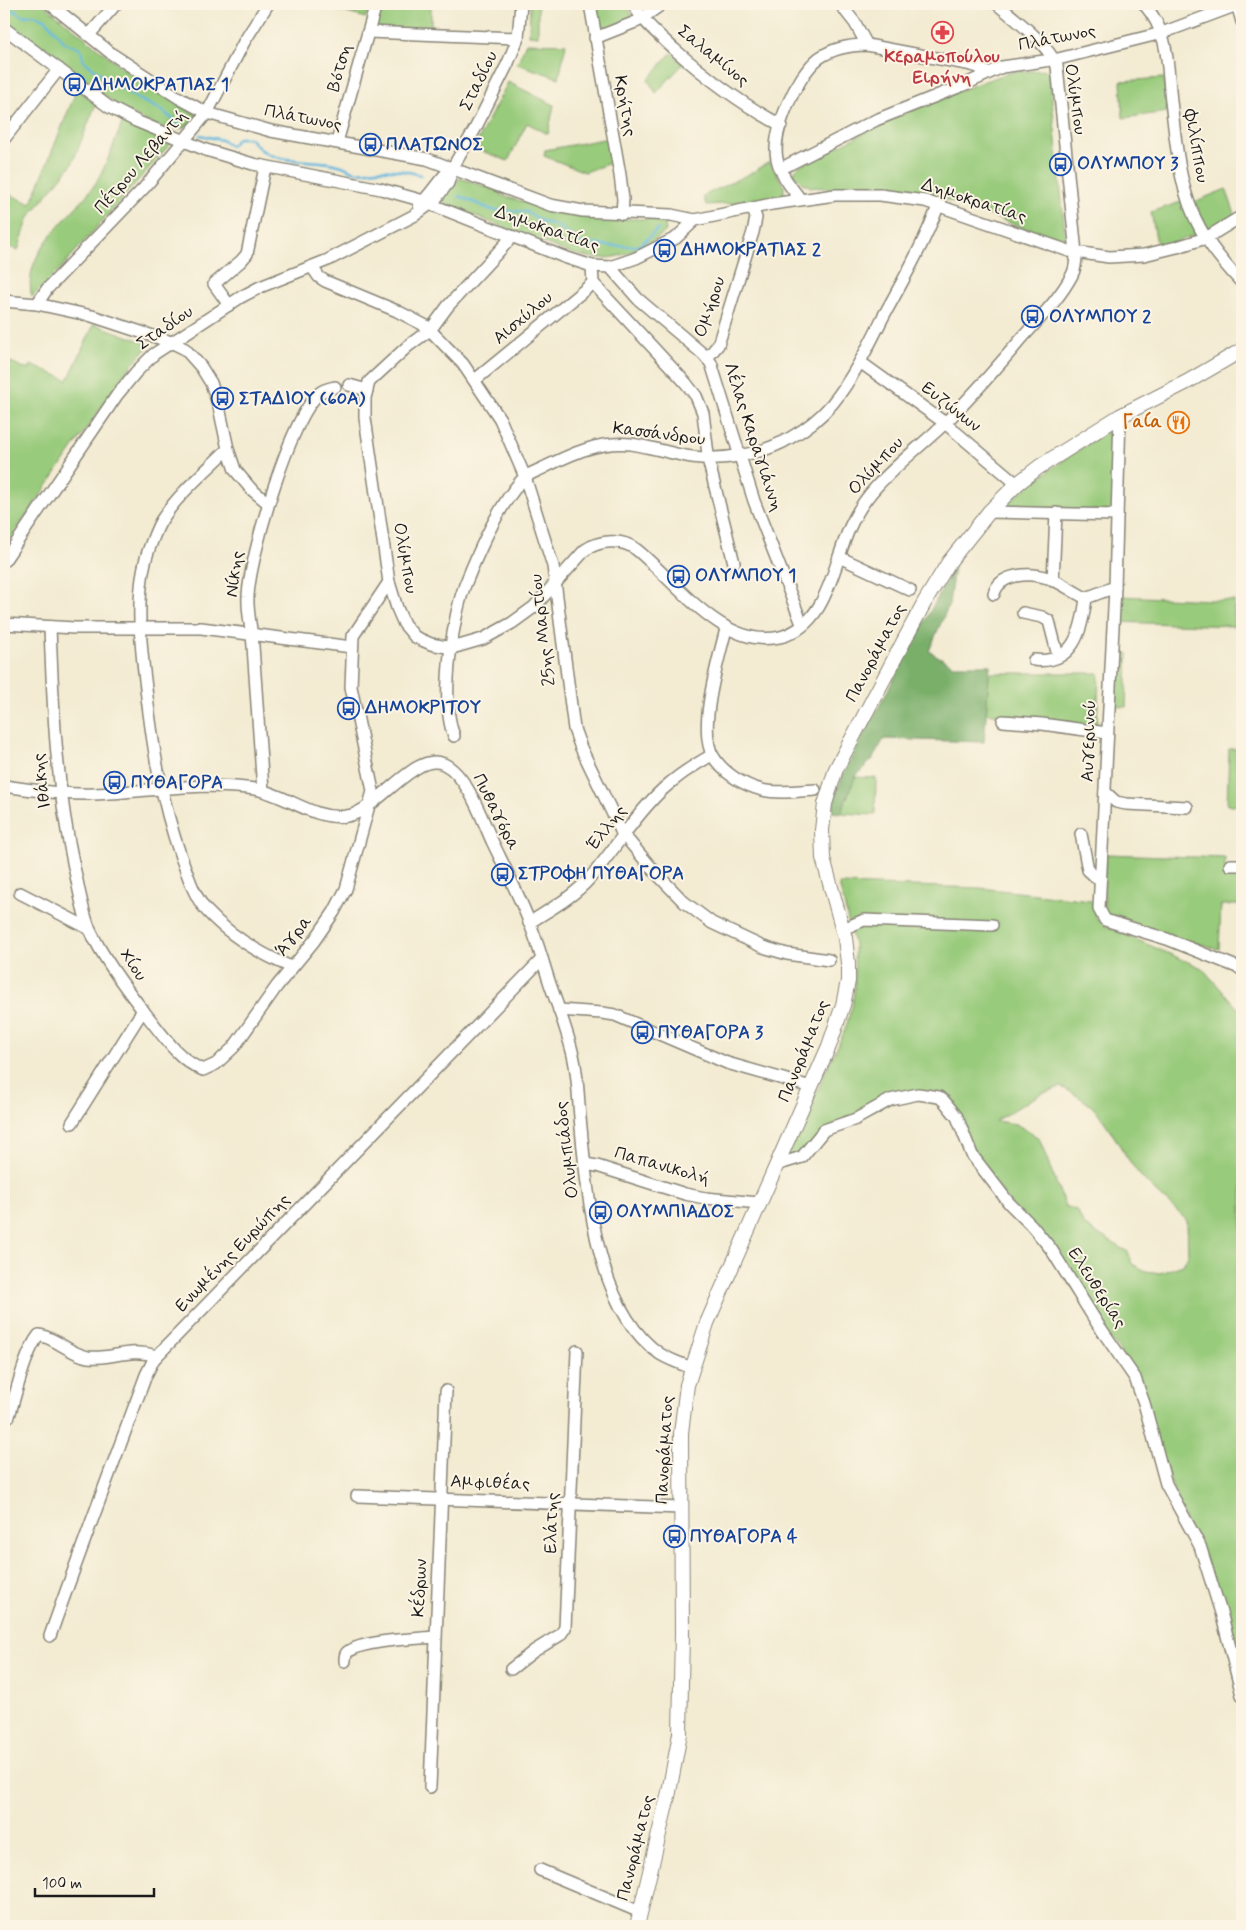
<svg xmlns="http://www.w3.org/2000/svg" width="1246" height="1930" viewBox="0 0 1246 1930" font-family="Mynerve,sans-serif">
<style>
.green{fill:#99cb7b;stroke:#5a744c;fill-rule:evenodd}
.forest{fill:#7aaf6b;stroke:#4b6644}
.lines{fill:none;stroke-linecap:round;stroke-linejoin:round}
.stream{stroke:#62b8df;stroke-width:2.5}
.minor-casing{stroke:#888477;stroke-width:14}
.major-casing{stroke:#888477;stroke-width:16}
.minor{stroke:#fff;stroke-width:11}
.major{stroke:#fff;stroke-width:14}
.labels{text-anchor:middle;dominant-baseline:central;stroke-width:4;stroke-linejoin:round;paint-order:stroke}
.street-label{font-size:18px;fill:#1c1c1c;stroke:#fcf5e5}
.health-label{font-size:18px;font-weight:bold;fill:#be3a42;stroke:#fcf5e5}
.transit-label{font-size:18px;font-weight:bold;fill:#164399;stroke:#fcf5e5;text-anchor:start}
.food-label{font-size:18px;font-weight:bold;fill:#c56008;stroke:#fcf5e5;text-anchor:end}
</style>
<rect width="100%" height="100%" fill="#fcf5e5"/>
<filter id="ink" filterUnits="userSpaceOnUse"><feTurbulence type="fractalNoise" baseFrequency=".02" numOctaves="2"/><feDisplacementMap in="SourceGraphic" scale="10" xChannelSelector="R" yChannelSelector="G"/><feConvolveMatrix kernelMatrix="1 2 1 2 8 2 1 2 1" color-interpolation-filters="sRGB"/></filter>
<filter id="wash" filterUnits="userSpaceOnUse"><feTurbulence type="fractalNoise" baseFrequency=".0096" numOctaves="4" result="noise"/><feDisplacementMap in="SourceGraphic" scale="20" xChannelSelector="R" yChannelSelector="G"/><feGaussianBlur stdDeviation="1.12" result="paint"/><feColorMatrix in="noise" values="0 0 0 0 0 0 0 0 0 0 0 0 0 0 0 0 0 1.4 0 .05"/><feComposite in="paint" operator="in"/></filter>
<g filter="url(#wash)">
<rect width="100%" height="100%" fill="#f3ebd2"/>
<g class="green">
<path d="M4 4H43L120 66 157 92 199 115C194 120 186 129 178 129 141 130 91 85 63 64 43 49 24 35 4 21Z"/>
<polygon points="323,4 370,4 366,18 322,6"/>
<polygon points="382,4 431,4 431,30 374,29"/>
<polygon points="530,4 538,4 538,36 529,35"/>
<polygon points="594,4 626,4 633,17 598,33"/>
<polygon points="526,43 566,44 559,78 517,64"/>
<polygon points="671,53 683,64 656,93 648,80"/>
<path d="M1049 70 1065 233V238L1063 241C1015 228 970 204 922 193 885 184 848 191 811 187L802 183 794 174V171L799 166 894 118 982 82 1012 72Z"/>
<polygon points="1164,78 1167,112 1123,118 1121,81"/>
<polygon points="508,82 554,105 548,134 527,123 508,161 474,148"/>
<polygon points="77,89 96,104 72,164 29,217 18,250 4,245 4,192 31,204"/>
<path d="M123 121 149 133 167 138 171 143 60 269 32 297C20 250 75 216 97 181 107 165 115 140 123 121Z"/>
<polygon points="609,138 613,162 585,172 544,156 545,150"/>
<polygon points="769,162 784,186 784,194 782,196 750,202 706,205 703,196 755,171"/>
<path d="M460 178 499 191 500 195 546 208 621 219H659L665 224 666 231C660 237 651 242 643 246 615 261 597 261 567 252L445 204 442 199 443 196Z"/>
<polygon points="1226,189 1235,214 1215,226 1207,228 1194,202"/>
<polygon points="1184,201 1197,234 1158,249 1151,212"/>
<polygon points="94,324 149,344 149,346 129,368 118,383 4,548 4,359 29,370 31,365 68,380"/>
<path d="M1115 426 1113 511 1003 508C1037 476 1076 452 1115 426Z"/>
<polygon points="1118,596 1234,601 1234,626 1116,622"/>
<polygon points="1115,652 1128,653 1126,707 1113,706"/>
<polygon points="989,673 1099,673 1097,726 986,713"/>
<polygon points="1229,749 1242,749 1242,805 1227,805"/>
<polygon points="855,777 876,778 875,815 841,813"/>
<polygon points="1105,854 1225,858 1225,868 1242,868 1242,905 1221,905 1219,949 1104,919"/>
<path d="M839 884 980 888 1091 900 1096 917 1103 925 1202 968 1242 1013V1680L1224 1613 1180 1509 1132 1368 988 1173 940 1098 918 1093 834 1124 804 1152 787 1156 845 1030 852 1007 855 986 854 944ZM1061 1087C1075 1094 1089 1102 1099 1114 1112 1131 1122 1151 1135 1169 1150 1189 1170 1203 1187 1221L1188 1255 1183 1265 1160 1273 1146 1271 1132 1264 1128 1252 1085 1226 1076 1210 1065 1206 1039 1138 1016 1124 995 1121 1042 1093Z"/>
</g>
<polygon class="forest" points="954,567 949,604 929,651 953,665 990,665 984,742 884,739 872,760 855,777 841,813 832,812 836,793 847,766"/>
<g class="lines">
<g class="stream">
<polyline points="4,5 23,16 34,15 45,19 65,43 80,48 84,61 99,73 138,99 160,109 180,125"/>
<path d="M200 135 222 140 231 146 238 138H250C271 169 308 156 339 165 345 166 350 171 356 172 363 172 369 171 376 170 391 169 407 171 421 175"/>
<polyline points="459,196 492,210 527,212 543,222 555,225 571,235 581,243 612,246 639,246 658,229"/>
</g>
</g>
</g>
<g filter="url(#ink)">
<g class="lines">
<defs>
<g id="minor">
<polyline points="50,4 112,54 179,98 207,113 271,131 427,159 550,205 583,211 671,215 695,220"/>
<polyline points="590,4 620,175 623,199 622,214"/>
<path d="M633 4C642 21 660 36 674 49 707 78 741 104 781 125"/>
<polyline points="840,4 855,23 867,45"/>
<path d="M1144 4C1170 34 1167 64 1171 101 1176 143 1179 191 1200 228 1211 248 1227 267 1242 283"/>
<polyline points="1237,4 1242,22"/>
<polyline points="4,28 109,107 136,121 206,150 253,164 381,189 420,200 564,257 592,266 610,267 636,258 676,238 695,220 772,204 835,195 880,195 925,201 1069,251 1109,257 1144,255 1177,247 1206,238 1242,216"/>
<polyline points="368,32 518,38"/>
<polyline points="89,35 116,4"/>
<polyline points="595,38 638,21 662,4"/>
<polyline points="4,139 59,69"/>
<polyline points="337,142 376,4"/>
<polyline points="780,169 876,120 966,84 1002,67 1058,59 1162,33 1237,5"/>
<path d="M800 199C791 187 780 174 777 159 771 132 797 75 819 58 832 49 850 45 867 45L967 64 978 67 987 73"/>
<path d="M419 205C432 194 439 178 453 167"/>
<path d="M512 237 448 306 431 329 408 346 369 382 365 398V418L389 582 397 608 404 624 415 637 431 644 452 648 483 639 512 623 534 607 585 550C600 540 622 538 637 550 676 582 724 650 780 637 828 625 833 564 850 527 857 511 866 498 877 486 898 463 922 445 944 424 972 397 997 367 1023 337 1040 318 1060 298 1072 275 1076 268 1076 260 1076 253L1057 66C1047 43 1016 20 997 4"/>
<polyline points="592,266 593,283 685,382 696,396 703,413 709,463 734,563"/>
<polyline points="312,267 319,277 325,281 397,311 426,326 463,364 500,419 525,477 553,566 574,729 581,748 622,833 655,872 684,902 712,923 763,947 787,954 829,960"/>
<polyline points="610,267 638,299 703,354 711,363 754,501 802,624"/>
<polyline points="4,301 37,304 92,316 171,342 185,349 201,367 211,383 219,407 228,449 235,470 251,489 268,503"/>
<polyline points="37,304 47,289 144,188 207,113 244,42 268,4"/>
<polyline points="229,305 214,284 241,261 247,254 265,167"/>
<polyline points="707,358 718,345 753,232 756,218 753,209"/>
<polyline points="860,362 945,423 1017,484"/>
<polyline points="475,380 593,283"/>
<polyline points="349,385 367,390"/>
<polyline points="1120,416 1115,587 1099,909 1105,920 1167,939 1242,969"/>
<path d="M228 449C206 471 180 492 163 518 157 526 153 539 149 549 135 587 140 640 145 680 152 741 160 798 181 857 188 875 194 897 207 911 230 936 261 954 291 967"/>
<polyline points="989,512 1117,515"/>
<polyline points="839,557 910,590"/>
<polyline points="4,561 117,395 136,372 154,354 241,297 260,287 328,260 415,215 434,201 448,183 453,167 475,129 508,63 518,38 521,4"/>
<polyline points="1053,581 1056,513"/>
<path d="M994 594C999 573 1031 572 1048 578 1061 582 1073 592 1086 598"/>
<polyline points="1023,613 1042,617 1049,621 1058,656"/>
<polyline points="4,624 75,628 201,628 352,647"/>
<path d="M50 627C53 710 56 785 74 867 79 888 82 911 90 930 103 958 129 993 149 1018 164 1037 180 1061 203 1070L216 1064 234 1047 277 986 314 941 334 912 346 889 373 791 351 687 353 636 389 582"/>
<path d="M726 629C719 658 697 729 713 756 723 773 743 785 762 790 779 794 798 791 815 790"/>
<path d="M1034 660C1074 665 1082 630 1086 598L1115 587"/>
<polyline points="1003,721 1042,724 1107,733"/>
<path d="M454 736C440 702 452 614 467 580 480 548 498 507 521 481 527 474 535 472 543 468 571 454 598 441 631 444 652 447 672 454 692 457 723 461 764 454 790 438 806 429 820 418 832 404 853 378 868 347 883 317 903 281 924 243 939 204"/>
<path d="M4 786C34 790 64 795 95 794 146 792 205 781 255 789 286 794 314 821 347 816 378 811 415 750 444 764 467 775 482 819 492 841 506 870 521 899 532 929 539 947 544 966 550 984 558 1007 567 1030 573 1055 578 1075 578 1097 580 1117 587 1190 595 1309 660 1354 670 1360 681 1364 692 1368"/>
<path d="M263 791C260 743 256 694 253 646 252 630 247 613 248 597 249 559 291 413 321 392 325 389 331 388 335 387"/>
<polyline points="1105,792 1116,802 1126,804 1187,807"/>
<polyline points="1081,834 1088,870 1100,881"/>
<polyline points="1230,865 1242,865"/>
<polyline points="20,893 90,929"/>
<path d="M529 923C549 910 573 897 589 879 614 851 634 816 662 790 677 776 694 765 712 755"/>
<polyline points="843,929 864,920 992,925"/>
<polyline points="559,1010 602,1013 615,1015 727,1063 811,1087"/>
<polyline points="72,1123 143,1010"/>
<polyline points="585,1164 597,1166 685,1194 705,1198 759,1203"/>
<polyline points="776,1165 802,1157 824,1130 856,1119 890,1100 918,1094 939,1097 944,1101 957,1117 972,1155 1009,1203 1032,1226 1051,1249 1097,1323 1135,1378 1144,1403 1166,1484 1200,1546 1222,1616 1242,1695"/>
<path d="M9 1416C16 1394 25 1352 39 1335 56 1338 70 1354 88 1357 112 1360 128 1347 157 1356"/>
<polyline points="357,1496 681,1508"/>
<path d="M50 1636C81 1548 114 1462 146 1375L154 1359 542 959"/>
<path d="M345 1661C345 1657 345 1653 349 1651 366 1640 414 1639 435 1637"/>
<polyline points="511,1669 534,1651 560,1635 565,1628 577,1351"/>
<polyline points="430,1787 446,1391"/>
<polyline points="540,1870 640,1912"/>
</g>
<polyline id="major" points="637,1926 669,1792 680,1734 682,1633 681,1433 687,1385 707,1323 829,1046 843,1005 848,981 848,963 845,938 823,858 822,830 825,804 836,769 924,603 949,562 989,512 1017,484 1039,467 1120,416 1187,382 1242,350"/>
</defs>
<use href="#minor" class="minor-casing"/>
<use href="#major" class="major-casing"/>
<use href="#minor" class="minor"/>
<use href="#major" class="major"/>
</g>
</g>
<defs>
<symbol id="pharmacy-ring" viewBox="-11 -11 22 22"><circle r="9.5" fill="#fcf5e5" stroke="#e0444e" stroke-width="1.5"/><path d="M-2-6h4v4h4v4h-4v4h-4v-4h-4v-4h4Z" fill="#e0444e"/></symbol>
<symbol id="bus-ring" viewBox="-11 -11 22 22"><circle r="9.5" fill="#fcf5e5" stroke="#1a4fb4" stroke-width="1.5"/><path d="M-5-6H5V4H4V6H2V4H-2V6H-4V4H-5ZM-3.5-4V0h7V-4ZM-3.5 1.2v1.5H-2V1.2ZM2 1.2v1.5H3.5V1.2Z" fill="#1a4fb4"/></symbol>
<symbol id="restaurant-ring" viewBox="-11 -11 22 22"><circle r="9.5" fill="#fcf5e5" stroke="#e8710a" stroke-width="1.5"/><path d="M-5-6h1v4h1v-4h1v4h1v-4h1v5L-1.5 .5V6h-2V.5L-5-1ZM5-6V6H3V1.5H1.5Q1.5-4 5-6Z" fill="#e8710a"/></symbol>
</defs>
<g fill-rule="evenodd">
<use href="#pharmacy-ring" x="930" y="20" width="25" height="25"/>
<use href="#bus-ring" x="62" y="72" width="25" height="25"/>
<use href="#bus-ring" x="358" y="132" width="25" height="25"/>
<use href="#bus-ring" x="1048" y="152" width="25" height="25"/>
<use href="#bus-ring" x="652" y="238" width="25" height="25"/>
<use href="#bus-ring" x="1020" y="304" width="25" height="25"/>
<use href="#bus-ring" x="210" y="386" width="25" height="25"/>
<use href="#restaurant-ring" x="1166" y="410" width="25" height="25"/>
<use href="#bus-ring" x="666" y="564" width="25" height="25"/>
<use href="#bus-ring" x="336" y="696" width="25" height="25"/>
<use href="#bus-ring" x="102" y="770" width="25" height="25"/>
<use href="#bus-ring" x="490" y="862" width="25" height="25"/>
<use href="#bus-ring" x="630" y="1020" width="25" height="25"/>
<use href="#bus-ring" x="588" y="1200" width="25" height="25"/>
<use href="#bus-ring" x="662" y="1524" width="25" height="25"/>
</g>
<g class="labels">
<g class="street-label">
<text transform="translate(1057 38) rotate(-11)">Πλάτωνος</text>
<text transform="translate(713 56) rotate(39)">Σαλαμίνος</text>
<text transform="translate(340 68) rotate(-74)">Βότση</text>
<text transform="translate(479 81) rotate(-64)">Σταδίου</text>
<text transform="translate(1075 99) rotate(82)">Ολύμπου</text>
<text transform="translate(625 106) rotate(80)">Κρήτης</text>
<text transform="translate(303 118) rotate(11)">Πλάτωνος</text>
<text transform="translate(1196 146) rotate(80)">Φιλίππου</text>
<text transform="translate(141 162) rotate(-49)">Πέτρου Λεβαντή</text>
<text transform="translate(974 201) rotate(18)">Δημοκρατίας</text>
<text transform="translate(547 229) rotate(19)">Δημοκρατίας</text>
<text transform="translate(710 307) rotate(-71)">Ομήρου</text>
<text transform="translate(523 318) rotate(-40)">Αισχύλου</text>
<text transform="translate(165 328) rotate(-35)">Σταδίου</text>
<text transform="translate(951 407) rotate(38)">Ευζώνων</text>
<text transform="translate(659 434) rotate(7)">Κασσάνδρου</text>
<text transform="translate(753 437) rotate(72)">Λέλας Καραγιάννη</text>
<text transform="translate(876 466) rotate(-47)">Ολύμπου</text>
<text transform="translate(405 558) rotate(80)">Ολύμπου</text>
<text transform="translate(235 574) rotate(-82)">Νίκης</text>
<text transform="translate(543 630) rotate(-97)">25ης Μαρτίου</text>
<text transform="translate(876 653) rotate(-62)">Πανοράματος</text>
<text transform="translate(1089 741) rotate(-88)">Αυγερινού</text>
<text transform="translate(42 781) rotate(-97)">Ιθάκης</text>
<text transform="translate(496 812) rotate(63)">Πυθαγόρα</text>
<text transform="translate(607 828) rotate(-51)">Έλλης</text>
<text transform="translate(294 936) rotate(-52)">Άγρα</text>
<text transform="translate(133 965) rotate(56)">Χίου</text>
<text transform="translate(804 1051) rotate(-68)">Πανοράματος</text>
<text transform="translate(567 1150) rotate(-97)">Ολυμπιάδος</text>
<text transform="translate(662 1166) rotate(16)">Παπανικολή</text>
<text transform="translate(233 1253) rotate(-46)">Ενωμένης Ευρώπης</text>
<text transform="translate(1097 1288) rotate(57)">Ελευθερίας</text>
<text transform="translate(665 1450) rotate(-87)">Πανοράματος</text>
<text transform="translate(490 1483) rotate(2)">Αμφιθέας</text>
<text transform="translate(552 1523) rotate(-88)">Ελάτης</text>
<text transform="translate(420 1588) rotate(-87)">Κέδρων</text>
<text transform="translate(636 1848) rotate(-76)">Πανοράματος</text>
</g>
<g class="health-label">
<text x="942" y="57">Κεραμοπούλου<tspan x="942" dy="21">Ειρήνη</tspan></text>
</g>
<g class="transit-label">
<text x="90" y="85">ΔΗΜΟΚΡΑΤΙΑΣ 1</text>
<text x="386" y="145">ΠΛΑΤΩΝΟΣ</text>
<text x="1077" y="164">ΟΛΥΜΠΟΥ 3</text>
<text x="681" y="250">ΔΗΜΟΚΡΑΤΙΑΣ 2</text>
<text x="1049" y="317">ΟΛΥΜΠΟΥ 2</text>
<text x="239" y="399">ΣΤΑΔΙΟΥ (60A)</text>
<text x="695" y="576">ΟΛΥΜΠΟΥ 1</text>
<text x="365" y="708">ΔΗΜΟΚΡΙΤΟΥ</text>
<text x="131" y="783">ΠΥΘΑΓΟΡΑ</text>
<text x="518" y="874">ΣΤΡΟΦΗ ΠΥΘΑΓΟΡΑ</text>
<text x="658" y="1033">ΠΥΘΑΓΟΡΑ 3</text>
<text x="616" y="1212">ΟΛΥΜΠΙΑΔΟΣ</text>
<text x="690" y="1537">ΠΥΘΑΓΟΡΑ 4</text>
</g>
<g class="food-label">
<text x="1162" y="422">Γαία</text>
</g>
</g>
<rect width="1246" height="1930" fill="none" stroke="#fcf5e5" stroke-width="20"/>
<path d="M35 1888v8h119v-8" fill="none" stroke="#1c1c1c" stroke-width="2.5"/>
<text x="42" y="1888" font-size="15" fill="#1c1c1c" stroke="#fcf5e5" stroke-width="4" paint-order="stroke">100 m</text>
</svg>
